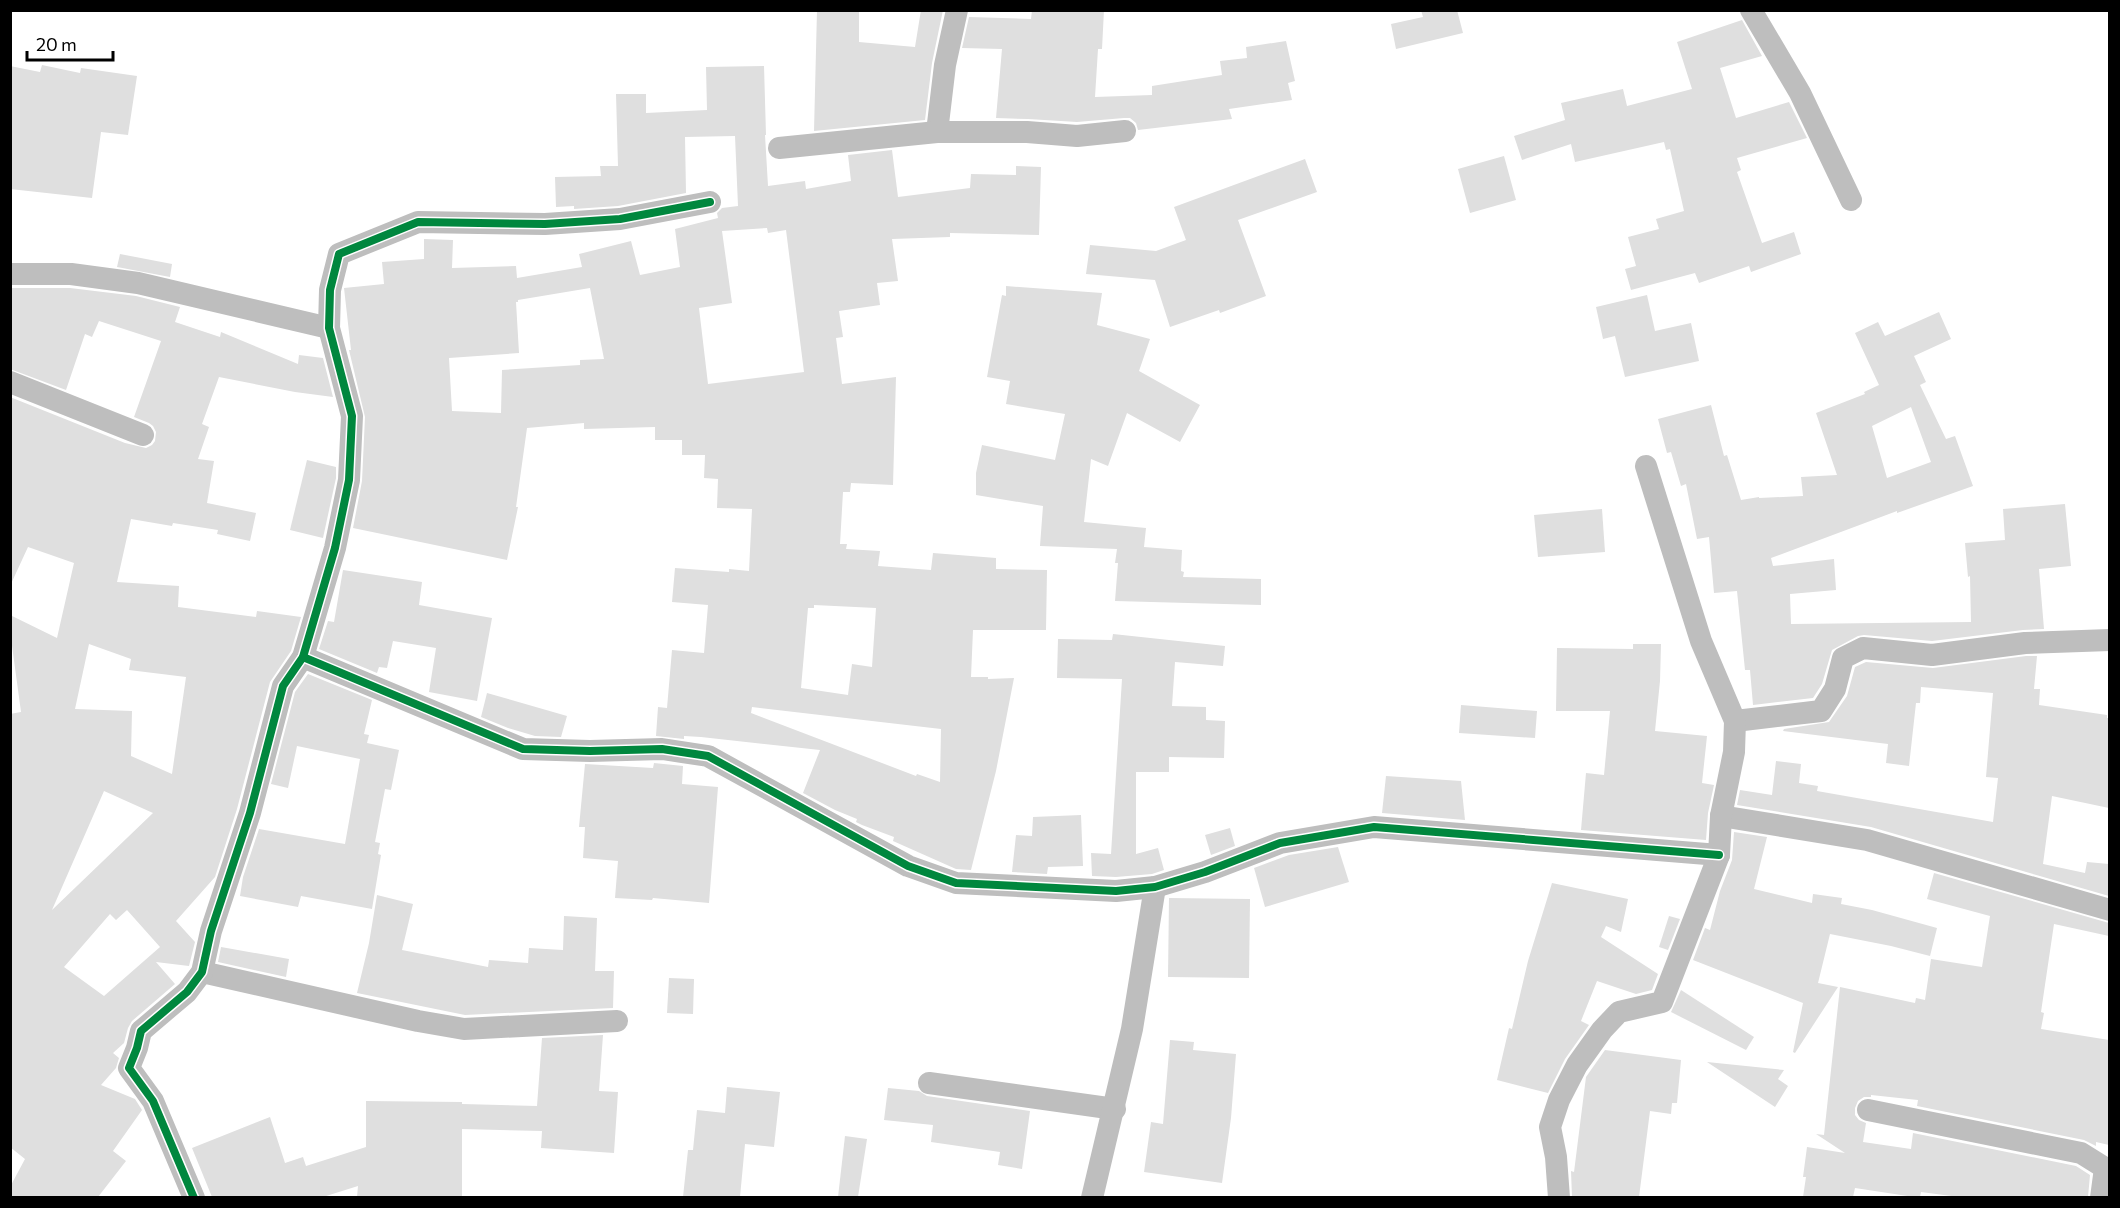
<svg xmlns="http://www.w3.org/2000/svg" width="2120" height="1208" viewBox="0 0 2120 1208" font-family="Commissioner,sans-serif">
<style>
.building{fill:#dfdfdf;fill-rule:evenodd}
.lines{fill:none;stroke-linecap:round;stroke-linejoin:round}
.minor{stroke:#bebebe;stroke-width:22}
.cycleway-casing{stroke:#fff;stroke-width:11}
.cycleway{stroke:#00873e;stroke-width:8}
</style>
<rect width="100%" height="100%" fill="#fff"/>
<g class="building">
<polygon points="817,10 859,10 859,42 915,47 921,10 943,10 932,63 925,120 814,131"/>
<polygon points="1032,10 1104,10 1102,49 1098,49 1095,97 1152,95 1152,86 1222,75 1220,61 1247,58 1246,47 1286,41 1295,81 1288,83 1292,100 1229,109 1232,119 1138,130 1136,123 1130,118 1124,118 1077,122 1028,119 996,118 1002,49 962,48 969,17 1031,19"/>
<polygon points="1421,10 1457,10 1463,33 1396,49 1391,24 1423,17"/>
<polygon points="1742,20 1762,56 1720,68 1736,118 1789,102 1807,138 1737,158 1741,170 1737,172 1762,243 1794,232 1801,254 1751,272 1749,266 1699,283 1695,273 1631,290 1625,269 1636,266 1628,237 1659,229 1656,219 1684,211 1670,149 1666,150 1664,142 1575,162 1571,144 1522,160 1514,136 1565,120 1561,103 1623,89 1627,106 1692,89 1677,42"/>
<polygon points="42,65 80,73 81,68 137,76 128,135 101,132 92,198 10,189 10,66 40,72"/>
<path d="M764 66 766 135H765L768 186 805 181 806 189 851 181 848 155 892 150 898 197 970 188 971 174 1016 175V166L1041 167 1039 235 950 233V237L892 239 898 281 877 283 880 305 839 311 843 337 836 338 842 384 896 377 893 485 851 483 850 492H843L840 544H847L846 549 880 551 878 566 931 570 933 553 996 558V569L1047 570 1046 630H973L971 677H988V679L1014 678 996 771 971 870 956 869 893 841 894 837 862 825 856 822 857 819 835 810 803 793 820 750 701 737 684 736V739L656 736 658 707 667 708 672 650 704 653 708 605 672 602 675 568 729 572V569L749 571 752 509 717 508 718 479 704 478 705 455H682V440H655V427L584 429V423L527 428 516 507H518L507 560 353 528 362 481 365 417 349 350H351L344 288 384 284 382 262 424 259V239L453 240 452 268 516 266 517 278 582 267 579 254 631 241 640 275 680 267 675 229 718 218 717 213 722 208 738 206 735 136 685 137 686 193 618 206 574 209V206L556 207 555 177 601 176 600 166H618L616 94H646V113L707 110 706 67ZM767 228 768 233 786 230 804 372 708 384 699 308 732 303 722 231ZM590 288 604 359 580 360V365L502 370 501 413 452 411 449 358 519 353 516 302H518V300ZM814 605 876 608 872 667 852 664 848 695 801 688 808 608H814ZM752 707 941 729 940 782 917 774 916 776 751 713Z"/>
<polygon points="1504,156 1516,200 1470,213 1458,169"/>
<polygon points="1305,159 1317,192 1238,220 1266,296 1220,313 1219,310 1170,327 1155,280 1086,274 1090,245 1156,251 1186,240 1174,207"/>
<polygon points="120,254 172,264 170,277 117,267"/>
<polygon points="1006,286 1102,293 1097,325 1150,339 1139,371 1200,405 1180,442 1127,413 1108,466 1091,459 1084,522 1146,528 1144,547 1182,550 1181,571 1184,572 1183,577 1261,579 1261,605 1115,601 1118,563 1115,563 1117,549 1040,546 1043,506 976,495 976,473 982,445 1055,460 1065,414 1006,404 1010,381 987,377 1002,295 1006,296"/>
<path d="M10 288H70L136 296 180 307 175 322 220 337 221 332 298 364 299 355 323 358 333 397 295 392 219 377 202 424 209 427 198 459 214 461 207 503 256 513 250 541 217 534 218 530 173 523 172 526 131 519 117 582 179 586 178 607 256 617 257 611 301 617 291 651 270 682 237 809 215 877 176 921 195 942 189 966 156 962 175 984 132 1021 128 1028 124 1043 113 1053 119 1058 116 1068 101 1085 135 1099 142 1110 113 1151 126 1161 98 1197H10V1187L25 1159 10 1147V714L21 712 10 631V615L57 638 74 563 28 547 10 586V397L125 443 146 448 152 445 155 441 156 432 153 426 149 423 134 417 161 341 99 321 92 337 85 334 66 390 10 369ZM89 644 131 659 129 670 186 677 172 774 131 756 132 711 75 709ZM104 791 153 813 52 910ZM127 910 160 947 104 996 64 967 110 914 116 920Z"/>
<polygon points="1647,295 1655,331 1691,323 1699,361 1625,377 1615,336 1603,339 1596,307"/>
<path d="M1939 312 1951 339 1914 356 1926 382 1920 385 1946 439 1955 436 1973 486 1897 513V511L1771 558 1773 566 1834 559 1836 590 1790 594 1791 624 1971 622 1970 576 1968 577 1965 543 2005 540 2003 509 2065 504 2071 566 2039 569 2044 629 2023 630 1932 641 1864 635 1858 636 1832 650 1822 684 1813 698 1753 705 1750 670H1745L1737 591 1714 593 1709 537 1697 539 1686 484 1681 486 1671 452 1667 453 1658 419 1711 405 1724 456 1727 455 1741 500 1759 497V498L1803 496 1801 477 1837 475 1816 413 1865 394 1864 392 1879 385 1855 333 1878 322 1885 336ZM1911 407 1931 462 1887 478 1872 426Z"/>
<polygon points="307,460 336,467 336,478 323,538 290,530"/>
<polygon points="1602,509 1605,552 1538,557 1534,515"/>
<polygon points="343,570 422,582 419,605 492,618 477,701 429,692 436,648 393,641 387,668 379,667 377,673 319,649 328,621 334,622"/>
<polygon points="1113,634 1225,646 1223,666 1175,662 1172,706 1206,707 1206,720 1225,721 1224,758 1169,757 1169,772 1136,772 1136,854 1158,848 1164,870 1152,874 1116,877 1092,876 1091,853 1111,854 1122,679 1057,678 1058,639 1112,640"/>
<polygon points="1633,644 1661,644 1660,681 1655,731 1707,736 1702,783 1714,785 1708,813 1706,840 1581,830 1586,773 1604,775 1610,711 1556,711 1557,648 1633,649"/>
<polygon points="2026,656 2037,656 2034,689 2040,689 2039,705 2107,715 2107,718 2109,718 2109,808 2052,796 2043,864 2085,873 2087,862 2109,864 2109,896 1871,827 1737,805 1740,790 1772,795 1776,761 1801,764 1799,783 1818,786 1817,791 1993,822 1998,778 1986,777 1993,693 1921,687 1920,703 1916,703 1909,766 1886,763 1888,744 1783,731 1784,729 1829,722 1847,696 1855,667 1866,662 1933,668"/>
<polygon points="308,674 372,700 364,734 369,735 367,743 399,750 391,790 385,789 375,842 380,843 378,854 381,855 372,909 301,896 298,907 240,896 243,877 259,829 345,844 360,759 297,746 288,788 271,784 295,692"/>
<polygon points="487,693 567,716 561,737 535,736 508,728 481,717"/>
<polygon points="1461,705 1537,711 1535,738 1459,733"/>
<polygon points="654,763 683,766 682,784 718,787 709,903 653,898 652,900 615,898 618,861 583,858 585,827 579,827 585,764 653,768"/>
<polygon points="1386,776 1461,781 1465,820 1382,813"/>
<polygon points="1081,815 1083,866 1048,867 1047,874 1012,872 1016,835 1032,836 1033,817"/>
<polygon points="1230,828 1235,846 1211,855 1205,835"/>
<polygon points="1734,832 1767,837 1754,889 1812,903 1813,894 1842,898 1841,904 1872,910 1937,928 1930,956 1891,946 1830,934 1818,983 1838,987 1795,1053 1793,1052 1803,1003 1693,960 1705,928 1710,930 1720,891 1732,860"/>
<polygon points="1338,847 1349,882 1265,907 1254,868 1289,855"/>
<polygon points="1934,873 2109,923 2109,936 2054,924 2041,1012 2044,1013 2041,1029 2109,1040 2109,1145 2096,1142 2096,1146 2084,1140 1917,1106 1918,1100 1871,1095 1871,1097 1864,1097 1858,1101 1855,1108 1855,1115 1859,1120 1866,1123 1863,1142 1911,1149 1913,1133 2076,1166 2090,1175 2088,1197 1959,1197 1921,1192 1920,1197 1914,1197 1855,1188 1853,1197 1803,1197 1806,1177 1803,1177 1807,1147 1845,1153 1816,1134 1824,1135 1840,987 1915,1003 1916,998 1925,1000 1931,959 1982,967 1990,916 1927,899"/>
<polygon points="1552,883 1628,899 1621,932 1606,926 1601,937 1658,974 1652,990 1636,994 1597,981 1581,1021 1589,1025 1565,1059 1548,1093 1497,1080 1509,1028 1512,1029 1528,961"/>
<polygon points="377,895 413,904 402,950 488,967 489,960 528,963 529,948 563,950 564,916 597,918 595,971 614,971 613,1008 465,1015 357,993 369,943"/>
<polygon points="1169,898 1250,899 1249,978 1168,977"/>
<polygon points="1669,916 1680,919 1668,950 1659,947"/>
<polygon points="221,947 289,959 286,977 218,962"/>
<polygon points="669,978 694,979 693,1014 667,1013"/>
<polygon points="1681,990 1754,1037 1746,1050 1671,1012"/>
<polygon points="603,1035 599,1091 618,1092 614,1153 541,1148 542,1131 462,1129 462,1197 357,1197 358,1186 323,1197 212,1197 192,1148 270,1117 285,1163 303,1157 306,1166 366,1147 366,1101 462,1102 462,1104 537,1106 542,1038"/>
<polygon points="1170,1040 1194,1042 1193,1050 1236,1054 1231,1118 1222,1183 1144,1172 1151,1122 1163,1124"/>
<polygon points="1605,1050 1681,1060 1677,1103 1672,1103 1671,1114 1650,1111 1639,1197 1572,1197 1571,1171 1574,1172 1586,1077"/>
<polygon points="1707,1062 1784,1070 1778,1079 1788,1086 1775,1107"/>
<polygon points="727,1087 780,1092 774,1147 745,1144 740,1197 683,1197 688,1150 693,1150 697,1110 725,1113"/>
<polygon points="888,1088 919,1091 927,1096 1030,1111 1022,1169 998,1165 1000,1152 931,1142 933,1125 884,1120"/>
<polygon points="845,1136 867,1139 858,1197 838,1197"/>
</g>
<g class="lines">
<g class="minor">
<polyline points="1751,10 1800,93 1851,200"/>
<polyline points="937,132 945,65 957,10"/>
<polyline points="779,148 937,132 1027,132 1077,136 1125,131"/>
<polyline points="10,274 71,274 138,283 329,328"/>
<polyline points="10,382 143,435"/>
<polyline points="303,657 523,749 590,751 662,749 708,756 908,866 956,883 1116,891 1155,887 1205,872 1280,843 1374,827 1719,855"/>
<polyline points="1735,721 1821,711 1835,689 1843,658 1863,648 1932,655 2025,643 2110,640"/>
<polyline points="1721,816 1867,840 2110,910"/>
<polyline points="202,972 418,1021 464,1029 617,1021"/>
<polyline points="929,1083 1115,1109"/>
<polyline points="1868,1110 2081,1153 2105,1168 2101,1198"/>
<polyline points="194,1198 153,1101 129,1068 137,1048 141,1031 187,992 202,972 211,931 250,813 283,686 303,657 335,548 349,480 352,416 329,328 330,290 339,254 418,222 545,224 620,219 710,202"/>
<polyline points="1092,1198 1132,1029 1155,887"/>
<polyline points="1559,1198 1556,1157 1550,1127 1559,1100 1577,1065 1602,1030 1619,1012 1662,1002 1719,855 1721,816 1734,752 1735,721 1701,641 1646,466"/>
</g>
<defs>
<g id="cycleway">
<polyline points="303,657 523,749 590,751 662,749 708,756 908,866 956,883 1116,891 1155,887 1205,872 1280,843 1374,827 1719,855"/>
<polyline points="194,1198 153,1101 129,1068 137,1048 141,1031 187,992 202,972 211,931 250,813 283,686 303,657 335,548 349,480 352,416 329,328 330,290 339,254 418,222 545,224 620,219 710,202"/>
</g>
</defs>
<use href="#cycleway" class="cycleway-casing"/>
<use href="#cycleway" class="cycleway"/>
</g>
<rect width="2120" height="1208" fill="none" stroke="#000000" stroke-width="24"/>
<path d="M27 51v9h86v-9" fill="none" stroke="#000000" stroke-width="3"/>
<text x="36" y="51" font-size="18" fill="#000000" stroke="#ffffff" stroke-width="4.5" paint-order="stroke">20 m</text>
</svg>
